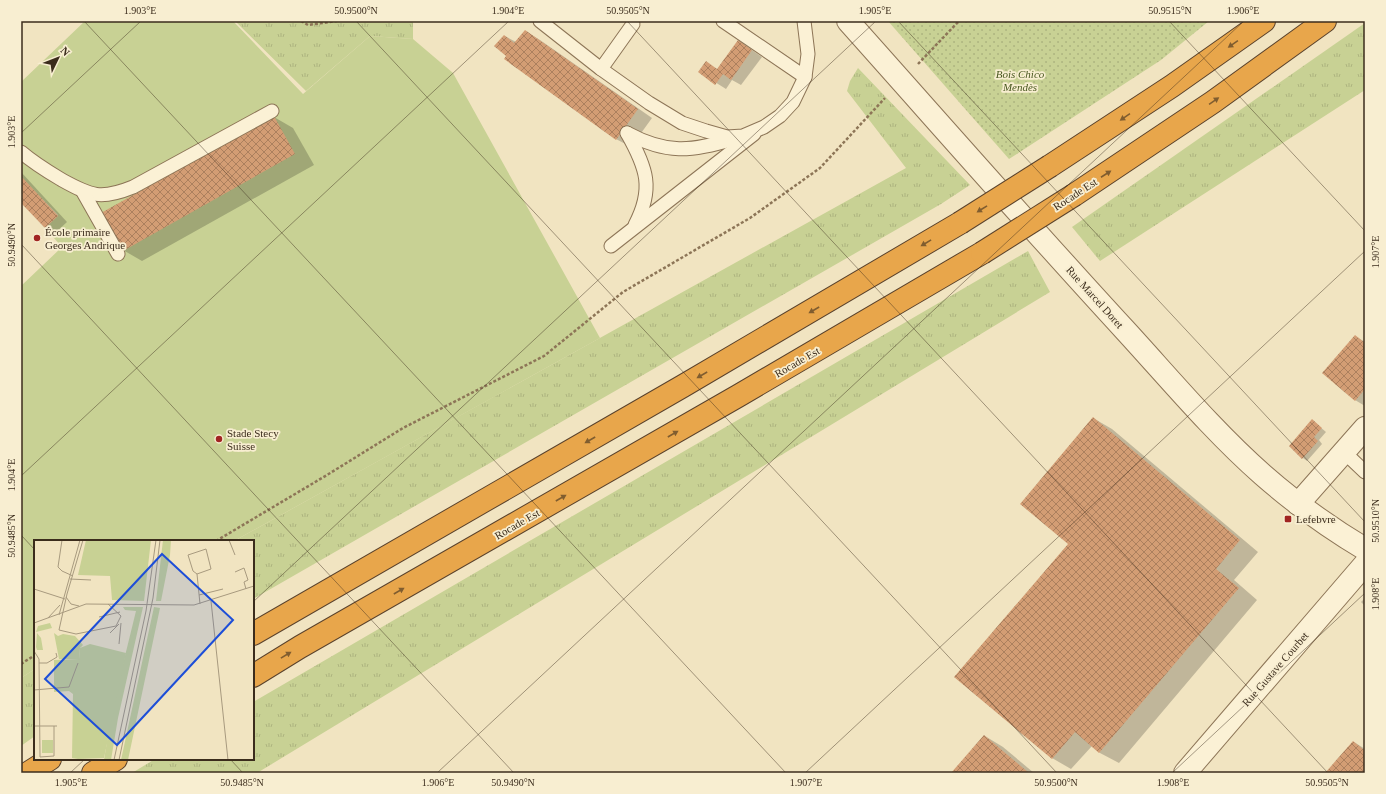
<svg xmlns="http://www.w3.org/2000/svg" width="1386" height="794" viewBox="0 0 1386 794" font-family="Georgia,serif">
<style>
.grass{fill:url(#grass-tufts)}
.park{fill:url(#park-dots)}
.garden{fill:#c8d194}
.shadow{fill:#0003}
.building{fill:url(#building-cross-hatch)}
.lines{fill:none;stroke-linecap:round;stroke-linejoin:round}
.service-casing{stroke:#8d7557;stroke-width:15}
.minor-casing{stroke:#8d7557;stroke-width:24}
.motorway-casing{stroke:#5a422c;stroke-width:24}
.path{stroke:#8d7557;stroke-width:2.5;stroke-dasharray:3 2;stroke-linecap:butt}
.service{stroke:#fbf1d5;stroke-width:13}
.minor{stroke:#fbf1d5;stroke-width:22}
.motorway{stroke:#e8a64b;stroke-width:22}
.motorway-bridge-casing{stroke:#5a422c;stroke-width:24;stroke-linecap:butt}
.motorway-bridge{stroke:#e8a64b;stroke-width:22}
.oneway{fill:#805d2f}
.ticks{fill:none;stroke:#3b2c1c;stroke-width:1;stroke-opacity:0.45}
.poi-dot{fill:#a12422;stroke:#f8eed1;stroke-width:1.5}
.labels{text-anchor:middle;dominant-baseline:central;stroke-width:3.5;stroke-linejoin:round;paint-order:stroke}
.park-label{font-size:11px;font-style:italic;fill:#4a5921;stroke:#f8eed1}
.street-label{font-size:11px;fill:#3b2c1c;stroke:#f8eed1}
.poi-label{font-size:11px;fill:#3b2c1c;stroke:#f8eed1;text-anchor:start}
.inset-road{fill:none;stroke:#a89a7f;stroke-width:1}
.view{fill:#1d4ed8;fill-opacity:0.15;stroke:#1d4ed8;stroke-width:2}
.inset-edge{fill:none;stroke:#3b2c1c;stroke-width:2}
.neatline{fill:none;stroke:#3b2c1c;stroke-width:1.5}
.ticks-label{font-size:10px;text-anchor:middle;fill:#3b2c1c}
</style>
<defs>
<pattern id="grass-tufts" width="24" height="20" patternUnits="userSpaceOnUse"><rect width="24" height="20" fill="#c8d194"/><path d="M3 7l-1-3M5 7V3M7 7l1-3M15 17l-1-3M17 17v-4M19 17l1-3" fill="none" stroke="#adb47f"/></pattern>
<pattern id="park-dots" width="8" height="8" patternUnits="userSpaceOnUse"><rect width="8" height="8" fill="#c8d194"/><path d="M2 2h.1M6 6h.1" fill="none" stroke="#adb47f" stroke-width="1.8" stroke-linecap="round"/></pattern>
<pattern id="building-cross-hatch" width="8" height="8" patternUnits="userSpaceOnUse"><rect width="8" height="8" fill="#d39d74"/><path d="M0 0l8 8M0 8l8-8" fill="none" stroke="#ac805e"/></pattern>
</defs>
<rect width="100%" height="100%" fill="#f1e4c1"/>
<g class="grass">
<polygon points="235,21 413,21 413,39 370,36 306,91"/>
<polygon points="1365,23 1365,90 1100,261 1072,227"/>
<polygon points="858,68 970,185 941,204 253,599 253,541 234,541 906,168 847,91 850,81"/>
<polygon points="1028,251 1050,292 257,773 132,773 155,759 253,759 253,702"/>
<polygon points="35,669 35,736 21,746 21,678"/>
</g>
<polygon class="park" points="888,21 1209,21 1161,60 1009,159"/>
<polygon class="garden" points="85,21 233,21 303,94 370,36 413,39 453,73 600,338 234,541 35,541 35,669 21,678 21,286 62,247 45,228 58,215 21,177 21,82"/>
<g class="shadow">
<polygon points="525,31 540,40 652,118 631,147 616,139 507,56 505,36 516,42"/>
<polygon points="739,41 762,57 741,85 732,80 726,89 699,72 718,70"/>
<polygon points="274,117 293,128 314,165 142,261 123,250"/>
<polygon points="21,172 67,222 55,233 45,228 21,201"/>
<polygon points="1355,336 1365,342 1365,406 1355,400"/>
<polygon points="1093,418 1112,429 1258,552 1234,580 1257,600 1119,763 1100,753 1092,746 1071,769 1052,758 1069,544"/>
<polygon points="1312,420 1326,432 1319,440 1322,444 1307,461 1303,458"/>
<polygon points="1365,598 1365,606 1361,602"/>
<polygon points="985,736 1003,747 1034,773 953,773"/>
<polygon points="1354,742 1365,749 1365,773 1326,773"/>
</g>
<g class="building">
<polygon points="525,30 638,109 616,140 504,59 506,56 494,46 504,35 514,43"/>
<polygon points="738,40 752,50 731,80 723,74 715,85 698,72 706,61 717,69"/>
<polygon points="274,116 295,154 123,251 101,213"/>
<polygon points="21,176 58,216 45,228 21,203"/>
<polygon points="1355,335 1365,343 1365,389 1355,401 1322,373"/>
<polygon points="1093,417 1240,540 1216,569 1239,588 1099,753 1075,732 1052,759 954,677 1068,544 1020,504"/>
<polygon points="1312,419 1322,428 1314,437 1318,441 1302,459 1289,446"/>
<polygon points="984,735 1029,773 951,773"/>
<polygon points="1353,741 1364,750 1365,749 1365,773 1325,773"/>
</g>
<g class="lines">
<defs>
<g id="service">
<polyline points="540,21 601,69 649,103 682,123 706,131 727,137 743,136 764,127 780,116 793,102 805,77 808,54 804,21"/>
<polyline points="723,21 805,77"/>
<polyline points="601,69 633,24"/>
<path d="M627 133C666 154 691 152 733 139"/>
<path d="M627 133C647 168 654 189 635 225"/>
<path d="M21 152C35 164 47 171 62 180 91 196 101 200 133 187L272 111"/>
<polyline points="83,192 118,254"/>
<polyline points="611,246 754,134"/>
<polyline points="1344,452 1365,472"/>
</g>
<g id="minor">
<path d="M848 21C940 124 1031 228 1124 329 1169 378 1213 431 1263 475 1295 503 1328 527 1365 549"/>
<polyline points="1298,504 1365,428"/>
<polyline points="1185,773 1365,564"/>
</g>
<g id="motorway">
<polyline points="1050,166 1172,86 1264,21"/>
<polyline points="1074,195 1213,102 1325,21"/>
<polyline points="253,634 683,386 960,223"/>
<polyline points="253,676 300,647 738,396 982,253"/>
<polyline points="28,773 50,759"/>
<polyline points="93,773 116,759"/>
</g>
</defs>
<use href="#service" class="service-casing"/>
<use href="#minor" class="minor-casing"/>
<use href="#motorway" class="motorway-casing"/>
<g class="path">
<polyline points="301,21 308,25 337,21"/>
<polyline points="918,64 959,21"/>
<polyline points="216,541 327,475 403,428 544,356 623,292 750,218 820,168 885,98"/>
<polyline points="21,664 35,655"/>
</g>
<use href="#service" class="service"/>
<use href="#minor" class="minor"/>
<use href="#motorway" class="motorway"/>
<defs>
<g id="motorway-bridge">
<polyline points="960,223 1050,166"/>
<polyline points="982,253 1074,195"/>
</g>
</defs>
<use href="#motorway-bridge" class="motorway-bridge-casing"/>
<use href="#motorway-bridge" class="motorway-bridge"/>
</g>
<defs><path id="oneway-solid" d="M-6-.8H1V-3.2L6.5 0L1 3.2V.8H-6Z"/></defs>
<g class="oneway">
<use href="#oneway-solid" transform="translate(1233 44) rotate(145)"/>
<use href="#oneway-solid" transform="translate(1214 101) rotate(-35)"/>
<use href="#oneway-solid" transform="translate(1125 117) rotate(146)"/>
<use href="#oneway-solid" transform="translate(1106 174) rotate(-33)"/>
<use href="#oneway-solid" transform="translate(982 209) rotate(148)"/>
<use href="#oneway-solid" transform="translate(926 243) rotate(149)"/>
<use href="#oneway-solid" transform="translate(814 310) rotate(150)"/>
<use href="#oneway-solid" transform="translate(702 375) rotate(150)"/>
<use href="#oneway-solid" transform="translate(673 434) rotate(-30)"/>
<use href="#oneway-solid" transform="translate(590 440) rotate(150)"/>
<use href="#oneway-solid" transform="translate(561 498) rotate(-30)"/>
<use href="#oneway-solid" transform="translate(399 591) rotate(-30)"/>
<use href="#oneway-solid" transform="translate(286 655) rotate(-31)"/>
</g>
<path class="ticks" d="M84 21 786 773M356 21 1057 773M627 21 1328 773M898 21 1365 522M1169 21 1365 231M21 133 141 21M21 244 514 773M21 476 509 21M21 535 35 550M253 602 876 21M230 759 243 773M70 773 85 759M437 773 1244 21M805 773 1365 251M1172 773 1365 593"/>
<g class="poi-dot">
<circle cx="37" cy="238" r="4"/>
<circle cx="219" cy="439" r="4"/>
<rect x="1284" y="515" width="8" height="8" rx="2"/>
</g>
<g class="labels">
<g class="park-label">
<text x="1020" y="74">Bois Chico<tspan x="1020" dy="13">Mendès</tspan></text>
</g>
<g class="street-label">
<text transform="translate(1075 194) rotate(-33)">Rocade Est</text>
<text transform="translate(1095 297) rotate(48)">Rue Marcel Doret</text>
<text transform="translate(797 362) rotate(-30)">Rocade Est</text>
<text transform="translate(517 524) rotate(-30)">Rocade Est</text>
<text transform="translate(1275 669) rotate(-49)">Rue Gustave Courbet</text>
</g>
<g class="poi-label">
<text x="45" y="232">École primaire<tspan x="45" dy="13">Georges Andrique</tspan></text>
<text x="227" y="433">Stade Stecy<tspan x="227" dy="13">Suisse</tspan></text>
<text x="1296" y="519">Lefebvre</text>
</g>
</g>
<g transform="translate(34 540)">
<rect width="220" height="220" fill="#f1e4c1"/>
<path d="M129 0H137L136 15 127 61H122ZM89 67H109L84 178 77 220H70L79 165 102 71 91 70ZM120 67 126 68 94 220H87ZM16 83 18 88 2 92 4 86ZM3 93 7 98 9 110H3L2 107ZM20 93 24 96 29 94 41 96 49 105 46 108 45 119H25Z" fill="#c8d194"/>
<path d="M52 0H117L110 61 78 60 76 36 44 35ZM8 200H19V213H8Z" fill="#c8d194"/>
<path d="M56 104 92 113 70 218 44 219 38 218 39 154 35 151 20 152V120L45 119 46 108Z" fill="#c8d194"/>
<path class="inset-road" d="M28 0 24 27 28 31 39 36M49 0 33 54 25 90 42 94 82 86 87 76 74 64M195 0 201 15M201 32 210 28 214 40 210 42 212 49M163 34 159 31 154 15 172 9 177 29 163 34 166 64M36 39 57 40M0 49 31 59M165 55 189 49M32 57 37 64 45 66M177 61 194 220M25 75 46 0M65 77 86 72M14 78 26 65M0 83 52 64 160 65 220 46M76 93 85 84M85 104 87 83M0 111 5 119 6 217 20 216V186M5 123H13L23 117 22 113M0 150 35 147 44 123M0 186H23M80 220 112 71 122 0M85 220 119 58 126 0"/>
<path class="view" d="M128 14 199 80 83 205 11 139Z"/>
<rect width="220" height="220" class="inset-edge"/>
</g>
<rect width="1386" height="794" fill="none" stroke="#f8eed1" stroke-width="44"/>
<g transform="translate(58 58) rotate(47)" stroke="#f8eed1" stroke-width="3" paint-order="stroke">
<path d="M0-3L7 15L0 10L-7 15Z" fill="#3b2c1c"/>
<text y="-6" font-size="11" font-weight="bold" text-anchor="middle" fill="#3b2c1c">N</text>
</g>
<rect x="22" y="22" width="1342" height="750" class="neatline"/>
<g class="ticks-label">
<text x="140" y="14">1.903°E</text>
<text x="356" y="14">50.9500°N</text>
<text x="508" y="14">1.904°E</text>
<text x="628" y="14">50.9505°N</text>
<text x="875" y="14">1.905°E</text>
<text x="1170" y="14">50.9515°N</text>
<text x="1243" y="14">1.906°E</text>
<text transform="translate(11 132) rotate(-90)" y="4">1.903°E</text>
<text transform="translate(11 245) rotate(-90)" y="4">50.9490°N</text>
<text transform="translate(1375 252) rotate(-90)" y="4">1.907°E</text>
<text transform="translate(11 475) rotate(-90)" y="4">1.904°E</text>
<text transform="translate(1375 521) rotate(-90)" y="4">50.9510°N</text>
<text transform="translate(11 536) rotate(-90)" y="4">50.9485°N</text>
<text transform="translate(1375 594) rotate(-90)" y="4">1.908°E</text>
<text x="71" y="786">1.905°E</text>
<text x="242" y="786">50.9485°N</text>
<text x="438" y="786">1.906°E</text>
<text x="513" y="786">50.9490°N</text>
<text x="806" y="786">1.907°E</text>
<text x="1056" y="786">50.9500°N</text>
<text x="1173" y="786">1.908°E</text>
<text x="1327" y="786">50.9505°N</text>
</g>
</svg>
